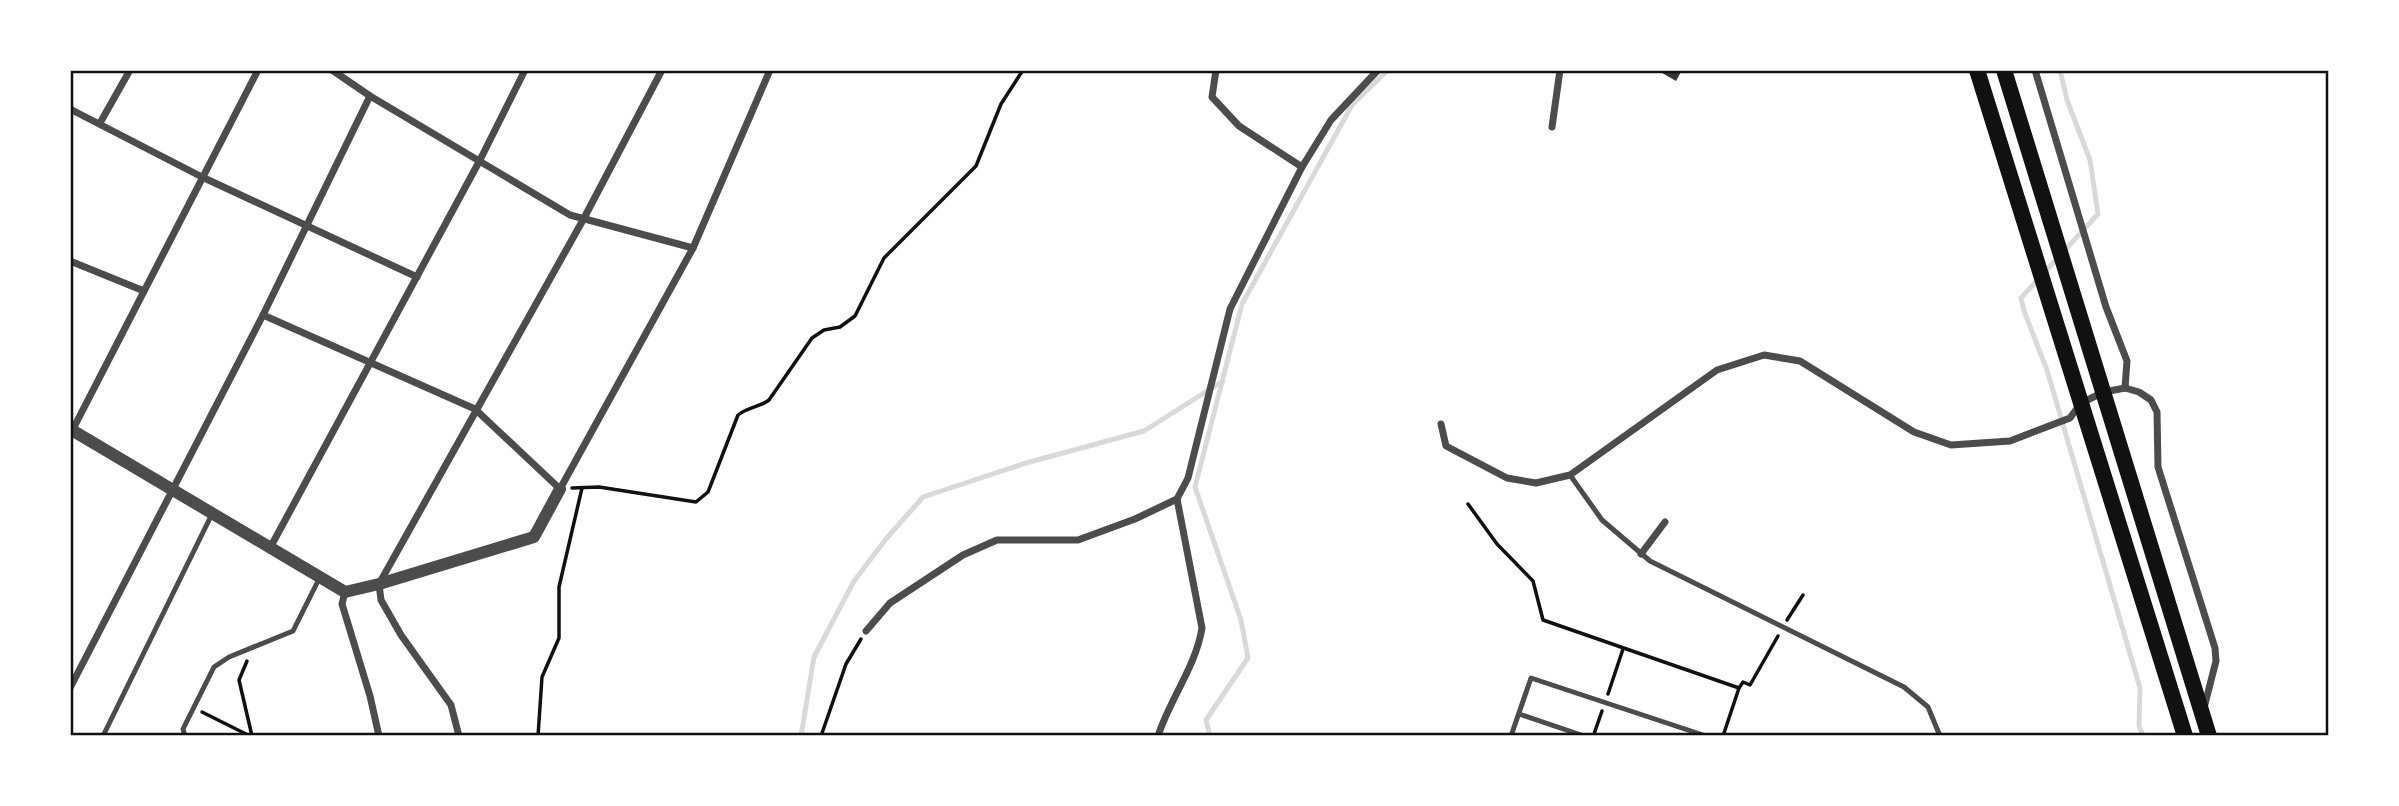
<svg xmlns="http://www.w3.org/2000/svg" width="2399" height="806" viewBox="0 0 2399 806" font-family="Barlow,sans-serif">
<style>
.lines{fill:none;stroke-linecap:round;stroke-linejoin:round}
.stream{stroke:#d9d9d9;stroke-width:5}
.building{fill:#353535}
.path{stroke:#111;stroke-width:3.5}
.service{stroke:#4c4c4c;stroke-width:5}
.minor{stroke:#4c4c4c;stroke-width:7}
.tertiary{stroke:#4c4c4c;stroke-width:12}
.primary{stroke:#111;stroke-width:16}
.neatline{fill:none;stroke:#111;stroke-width:2.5}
</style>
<rect width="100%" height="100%" fill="#fff"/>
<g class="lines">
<g class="stream">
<polyline points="2060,70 2067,100 2090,160 2098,214 2021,298 2024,311 2047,370 2140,688 2139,726 2143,736"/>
<polyline points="801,736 814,657 854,581 886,539 923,497 1026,463 1144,431 1223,381"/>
<polyline points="1210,736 1206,720 1248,658 1241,620 1195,487 1242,304 1352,105 1388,70"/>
</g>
</g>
<polygon class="building" points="1657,70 1682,70 1676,81"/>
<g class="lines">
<g class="path">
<path d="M572 488 599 487 696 502 708 492 738 415C748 407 760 407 769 400L812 338 824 330 840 327 855 316 884 258 976 166 1001 104 1023 70"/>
<polyline points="1468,504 1497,544 1533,581 1543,620 1739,688"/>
<polyline points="1787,620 1803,595"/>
<polyline points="247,661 239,680 252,736"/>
<polyline points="1608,694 1623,649"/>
<polyline points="202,712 250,736"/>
<polyline points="1594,734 1602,711"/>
<polyline points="538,736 542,677 559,638 559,587 582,488"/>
<polyline points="821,736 846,664 861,639"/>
<polyline points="1723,736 1739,688 1743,682 1750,685 1778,636"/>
</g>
<g class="service">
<polyline points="1570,475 1602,520 1650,561 1904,687 1928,707 1940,736"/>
<polyline points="1519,714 1584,736"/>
<polyline points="103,736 212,514"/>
<polyline points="185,736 183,729 214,667 229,657 293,631 320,577"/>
<polyline points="1511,736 1531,678 1706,736"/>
</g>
<g class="minor">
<polyline points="332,70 370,96 570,215 693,248"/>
<polyline points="1216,70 1212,97 1239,126 1302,167"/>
<polyline points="2035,70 2106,307 2127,361 2125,388"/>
<polyline points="70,109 202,177 417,277"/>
<polyline points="100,123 130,70"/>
<polyline points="1552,127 1560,70"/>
<polyline points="70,261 144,291"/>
<polyline points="263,315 475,409 560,489 693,248 770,70"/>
<polyline points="1441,424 1446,446 1507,478 1536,483 1570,475 1717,370 1764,355 1800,361 1914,432 1951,445 2010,441 2070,418 2081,403 2104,392 2125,388 2139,392 2151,400 2157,412 2158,467 2215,648 2216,661 2204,708"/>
<polyline points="72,431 258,70"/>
<polyline points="270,548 480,160 525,70"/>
<polyline points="1641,554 1665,522"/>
<polyline points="345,592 342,604 370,696 379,736"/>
<polyline points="866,631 890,603 963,555 997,540 1078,540 1135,519 1177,499"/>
<polyline points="70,688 263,315 370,96"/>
<polyline points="459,736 451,705 401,635 381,600 379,584 583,220 662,70"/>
<path d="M1158 736C1170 699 1196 666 1202 628L1177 499 1188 478 1230 309 1302 167 1331 120 1378 70"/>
</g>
<polyline class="tertiary" points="70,429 345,592 379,584 534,537 560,489"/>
<g class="primary">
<polyline points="1977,70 2185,736"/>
<polyline points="2004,70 2209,736"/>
</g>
</g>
<rect width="2399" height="806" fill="none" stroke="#ffffff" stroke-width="144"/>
<rect x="72" y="72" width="2255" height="662" class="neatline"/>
</svg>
